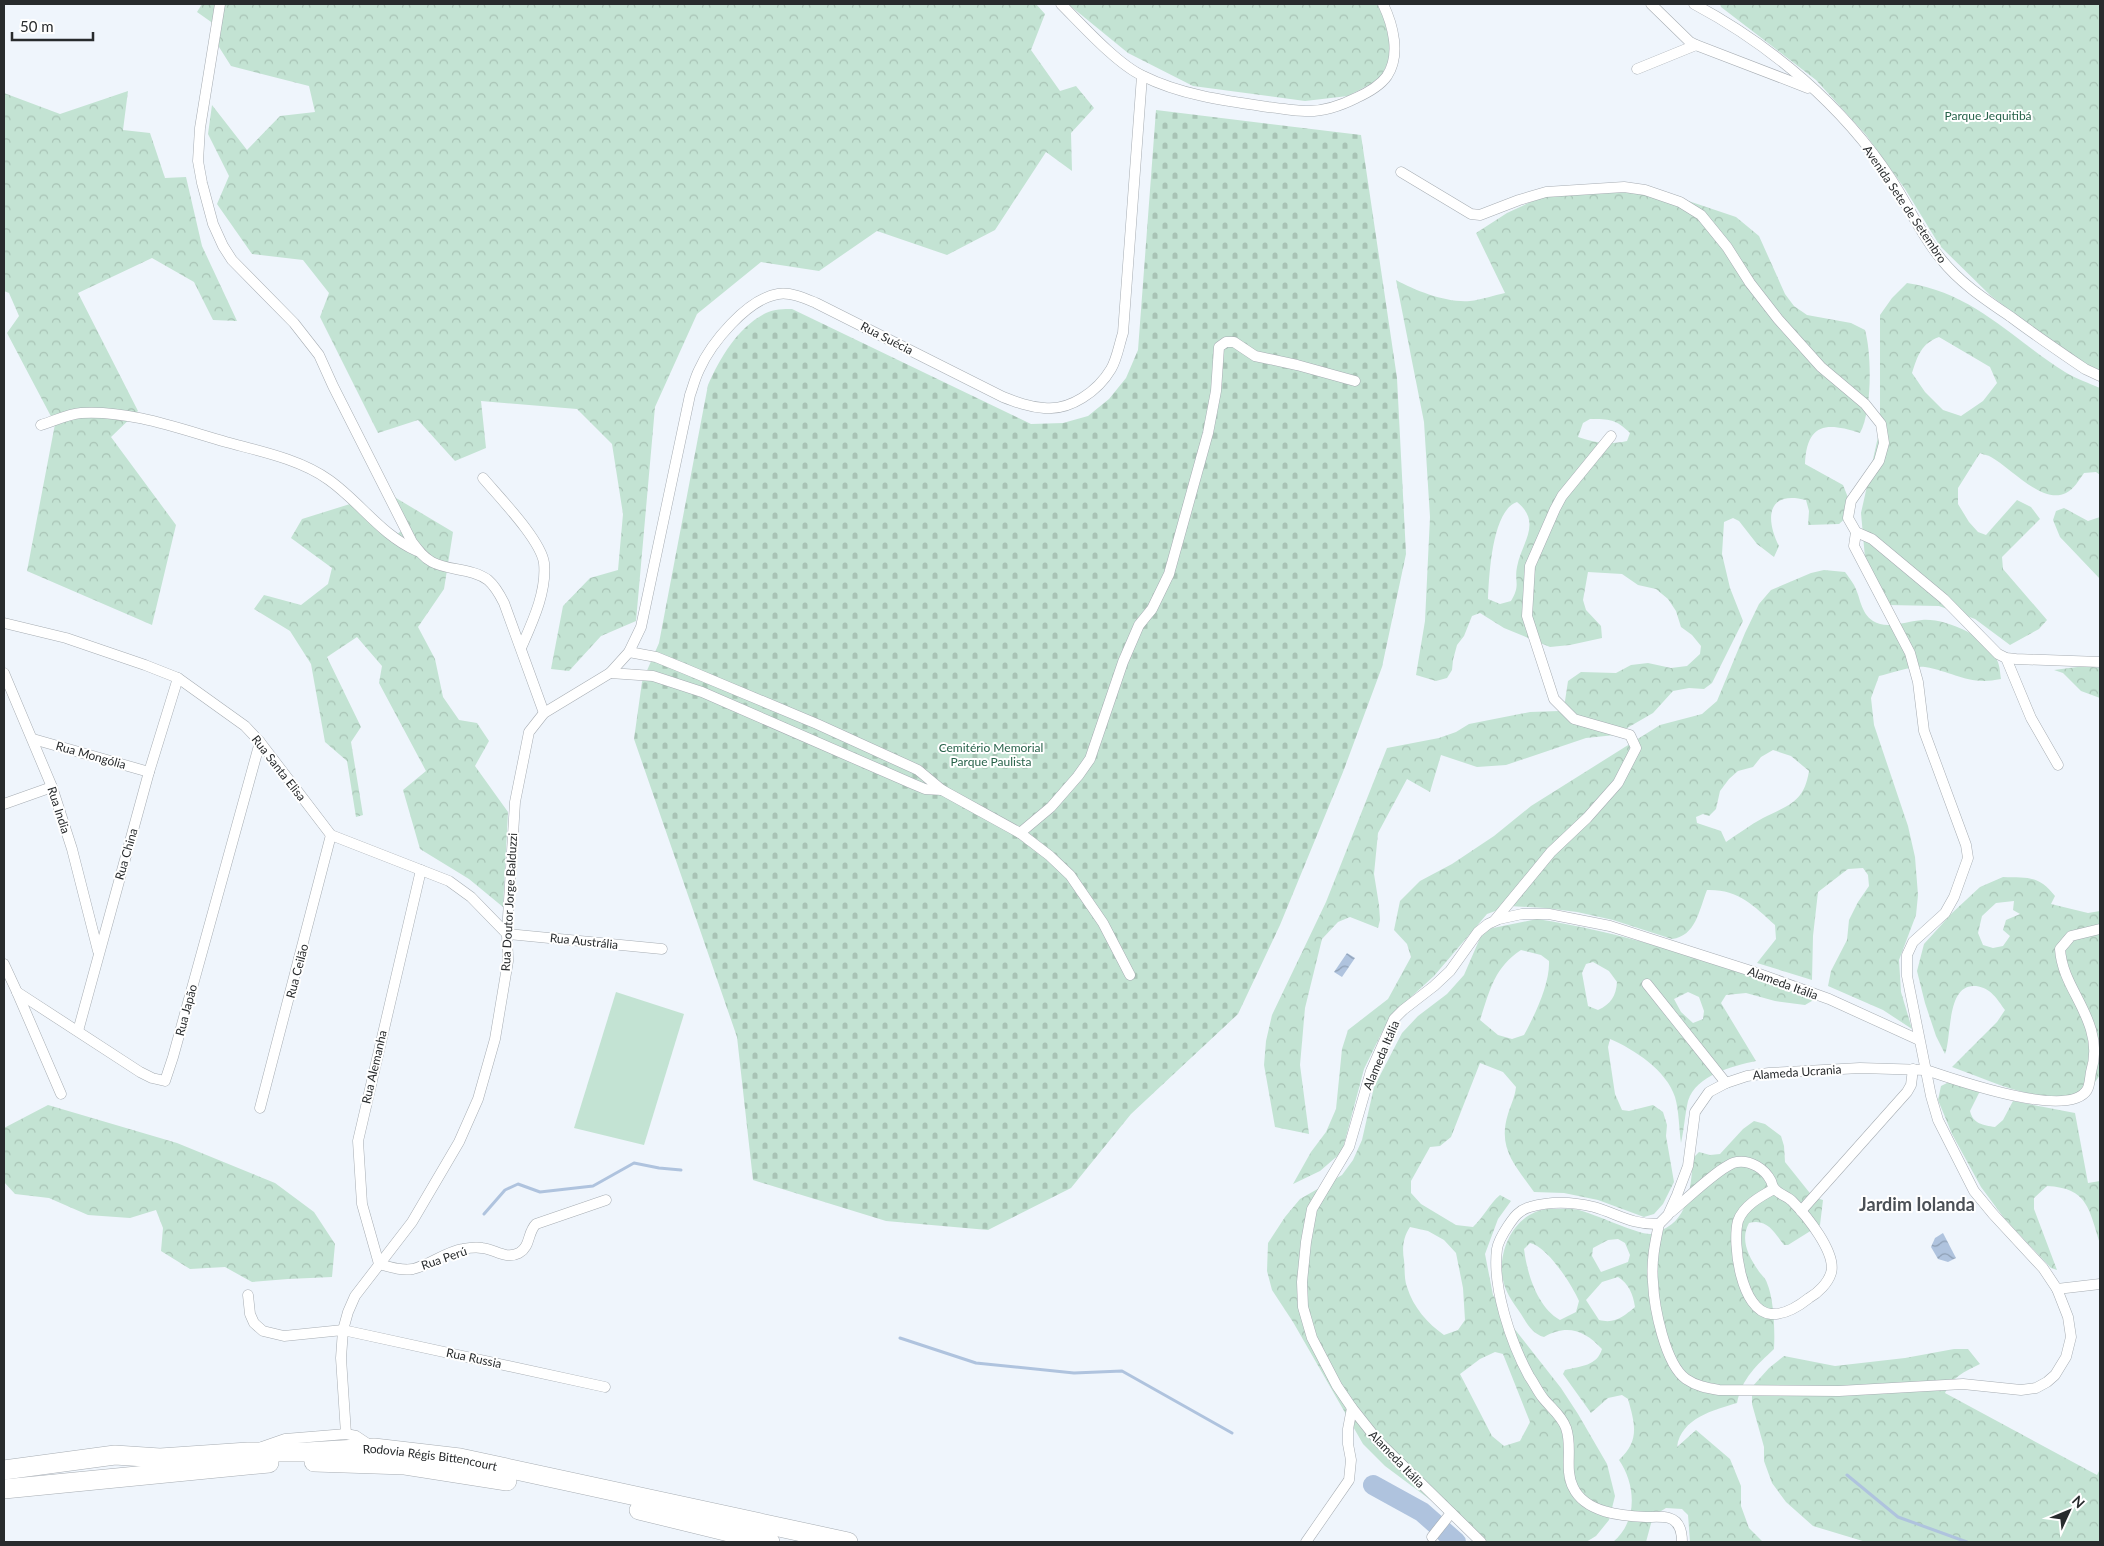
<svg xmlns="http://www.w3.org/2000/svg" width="2104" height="1546" viewBox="0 0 2104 1546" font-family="Lato,sans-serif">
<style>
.forest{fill:url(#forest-crowns);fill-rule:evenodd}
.cemetery{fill:url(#cemetery-stones)}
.pitch{fill:#c3e3d3}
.water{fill:url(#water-waves)}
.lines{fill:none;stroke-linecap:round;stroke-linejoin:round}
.stream{stroke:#afc3de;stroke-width:3}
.river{stroke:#afc3de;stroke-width:20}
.street-casing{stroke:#a7adb3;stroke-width:11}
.highway-casing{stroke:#a7adb3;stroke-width:20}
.street{stroke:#fff;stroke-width:10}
.highway{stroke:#fff;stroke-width:19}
.labels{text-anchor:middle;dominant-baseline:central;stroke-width:4;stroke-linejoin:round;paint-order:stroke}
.park-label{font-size:12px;fill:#27624a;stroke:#fff}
.street-label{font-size:12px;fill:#282b2d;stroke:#fff}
.district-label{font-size:18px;font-weight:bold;fill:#4b5056;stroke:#fff}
</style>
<defs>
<pattern id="forest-crowns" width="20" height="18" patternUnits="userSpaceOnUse" patternTransform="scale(1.25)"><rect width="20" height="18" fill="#c3e3d3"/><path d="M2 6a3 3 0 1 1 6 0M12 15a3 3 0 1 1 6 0" fill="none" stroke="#a8c3b5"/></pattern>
<pattern id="cemetery-stones" width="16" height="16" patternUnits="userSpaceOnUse" patternTransform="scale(1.25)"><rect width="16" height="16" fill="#c3e3d3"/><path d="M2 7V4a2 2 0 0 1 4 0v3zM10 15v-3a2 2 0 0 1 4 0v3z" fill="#a8c3b5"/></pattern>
<pattern id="water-waves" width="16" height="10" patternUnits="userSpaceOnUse" patternTransform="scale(1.25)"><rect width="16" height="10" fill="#afc3de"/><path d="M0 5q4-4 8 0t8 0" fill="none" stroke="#8e9fb4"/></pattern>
</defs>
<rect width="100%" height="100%" fill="#eff5fc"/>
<g class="forest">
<polygon points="202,4 1036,4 1045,14 1031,50 1060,91 1076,86 1094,108 1071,133 1072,171 1046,152 995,230 947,255 877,231 819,271 761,262 697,314 655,407 636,621 601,636 569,671 551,669 563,606 590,578 618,570 623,514 612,444 577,409 481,401 486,448 455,461 418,420 378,433 320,317 329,293 303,260 252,254 217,204 229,176 208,134 212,105 247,150 280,116 315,112 309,86 231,66 219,47 214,24 197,12"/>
<polygon points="1068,4 1377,4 1389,28 1390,58 1380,79 1348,96 1305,101 1193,86 1128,53"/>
<polygon points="1720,4 2100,4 2100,370 2076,360 1991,296 1940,246 1905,189 1866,135 1816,80 1721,7"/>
<polygon points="128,91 123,130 150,133 165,178 186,177 202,246 237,321 213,320 194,282 152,258 78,293 138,411 111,437 176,525 152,625 27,571 55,424 7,333 19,316 9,293 4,291 4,93 60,114"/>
<path d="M1608 184H1638L1736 217 1759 236 1785 294 1794 306 1807 315 1851 323 1865 330C1872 355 1872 411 1860 433 1826 422 1807 423 1805 464L1843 485 1849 500 1847 517 1839 524 1808 525 1809 511 1806 500C1767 490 1765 518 1779 546L1774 557 1757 544 1739 521 1733 518 1724 522 1722 554 1730 588 1743 621 1712 683 1704 689 1689 688 1673 691 1653 713 1615 735 1586 738 1506 765 1477 767 1441 755 1430 792 1407 779 1378 833 1374 874 1379 905 1380 920 1378 928 1350 917 1338 922 1322 939 1305 1008 1300 1065 1309 1134 1275 1127 1264 1065 1266 1041 1272 1015 1326 902 1387 748 1439 738 1456 732 1469 724 1530 712 1559 711 1565 701 1568 681 1581 672 1616 673 1631 665 1648 663 1671 668 1687 666 1700 654 1701 646 1692 635 1681 627 1676 611 1668 599 1656 589 1638 585 1622 574 1588 572 1583 600 1586 610 1601 626 1602 638 1570 645 1550 647 1504 628 1480 613 1472 616 1464 636 1457 645 1453 660 1452 670 1447 678 1436 681 1416 675 1425 621 1430 517 1424 422 1396 280C1416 291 1447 303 1470 301 1481 300 1494 295 1505 293L1476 233 1507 213 1548 194ZM1590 419C1609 419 1616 419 1630 433L1627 441C1609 445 1595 443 1578 437L1583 423ZM1517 502C1543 523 1521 543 1517 567 1514 583 1521 584 1511 601L1500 604 1488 599C1489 576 1492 510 1517 502Z"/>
<path d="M1907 283C1974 293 2011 338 2065 372 2076 379 2089 383 2100 388V475L2096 472 2084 473C2079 480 2074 489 2066 493 2042 505 2010 467 1991 457 1988 455 1984 455 1980 453L1958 488V504L1969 522 1978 532 1986 535 2017 500 2031 507 2040 519 2002 557 2003 569 2047 620 2039 629 2010 645 1975 619 1939 606 1887 605 1865 558 1861 513 1880 428V315L1892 298ZM1939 337 1990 367 1997 383 1983 401 1961 416 1943 410 1925 392 1912 373C1918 355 1921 344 1939 337Z"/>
<polygon points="391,495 453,532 444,589 418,627 435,659 443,697 459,720 477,723 489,741 475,766 508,812 503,907 469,879 420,849 403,790 426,771 379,683 382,666 357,637 327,657 361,727 351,742 363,815 356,817 347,761 325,742 311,664 290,631 254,609 264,595 301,605 328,584 332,568 291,538 302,519 350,504 390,539 407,527"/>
<polygon points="2064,508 2088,521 2100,517 2100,579 2060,537 2053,520 2056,511"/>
<path d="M1824 570 1845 572C1848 576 1851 580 1854 585 1861 598 1860 612 1873 621 1886 630 1908 621 1922 620 1946 618 1988 637 1997 660 2000 666 2000 673 2001 679 1968 686 1955 672 1925 667 1914 665 1891 673 1879 676L1871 698 1874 725 1908 826 1915 857 1918 895 1916 915 1899 960 1901 992 1912 1029 1883 1010 1828 986 1831 971 1847 940 1849 920 1858 902 1869 886 1868 875 1863 868 1848 869 1818 892 1813 936 1812 980 1757 963 1776 939 1775 925C1753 905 1738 889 1707 890 1699 910 1696 936 1672 939L1613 920 1577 912 1545 908 1509 906 1487 914 1434 976 1400 1007 1385 1026 1364 1069 1342 1152 1320 1171 1293 1184 1311 1152 1326 1132 1336 1109 1342 1049 1348 1030 1388 999 1411 957 1407 944 1394 930 1400 901 1420 881 1452 864 1494 836 1531 806 1660 725 1702 714 1717 701 1745 633 1759 604 1771 590 1811 573ZM1773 750 1791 756 1809 771C1804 803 1788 805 1763 818 1750 825 1738 834 1726 842L1721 831 1697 823 1696 817 1703 814 1709 816 1716 809 1720 791 1729 779 1738 771 1753 767 1761 757Z"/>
<polygon points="2085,666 2100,668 2100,698 2081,691 2063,673 2054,670"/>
<path d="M2003 877C2028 878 2039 875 2055 896L2051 904 2088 913 2100 911V1075C2097 1079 2094 1084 2090 1087 2053 1113 1990 1080 1952 1067L1997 1022 2005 1010C1997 999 1991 988 1976 986 1946 983 1952 1037 1945 1054L1936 1036 1925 1003 1917 971 1924 944 1952 913 1980 887ZM2014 901 2013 910 2020 914 2006 920 2003 930 2010 936 2003 946 1993 948 1983 945 1978 933 1982 916 1996 903Z"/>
<path d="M1537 919C1633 934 1725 966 1817 998L1805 1005 1775 1001 1746 993 1726 995 1721 1003 1756 1061C1733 1066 1696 1075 1688 1101 1685 1114 1684 1130 1681 1143 1679 1129 1679 1110 1675 1097 1667 1071 1634 1049 1610 1039L1608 1047 1615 1094 1622 1110 1629 1111 1653 1105 1663 1112 1667 1125 1666 1136 1674 1182 1663 1204 1654 1214 1644 1217 1598 1200 1564 1193 1534 1192C1516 1166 1497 1149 1508 1114 1511 1104 1515 1097 1516 1087L1503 1072 1480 1063 1451 1137 1440 1146 1430 1147 1411 1181V1193L1421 1204 1456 1225 1473 1227C1484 1217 1489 1204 1500 1195L1511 1201 1498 1219 1485 1254 1493 1295 1513 1327 1561 1388 1578 1414 1607 1464 1615 1496 1609 1520 1596 1536 1586 1542H1477L1436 1504 1385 1466 1363 1444 1293 1322 1272 1290 1267 1271 1268 1243 1285 1217 1300 1199 1342 1175 1353 1160 1362 1140 1374 1087 1402 1033 1418 1016 1447 994 1464 975 1480 938 1488 929ZM1521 950 1541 955 1549 961C1550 983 1535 1015 1524 1035L1512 1039 1498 1035 1480 1020C1490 990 1494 968 1521 950ZM1593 962 1609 971 1617 982C1616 996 1611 1004 1598 1010L1588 1006 1582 973 1586 964ZM1688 992 1699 997 1704 1011 1703 1019 1693 1023 1681 1012 1674 999ZM1410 1227 1428 1231 1444 1240 1456 1253 1463 1288 1465 1320 1458 1330 1444 1335C1428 1324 1413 1307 1407 1287 1404 1279 1405 1269 1404 1260 1402 1249 1403 1237 1410 1227ZM1495 1352 1503 1354 1530 1422 1520 1441 1504 1446 1492 1436 1460 1374 1480 1359Z"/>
<path d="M1951 1081 1980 1091 1970 1111C1973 1124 1983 1125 1995 1127L2003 1120 2013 1101 2075 1113 2088 1183 2100 1181V1244C2089 1209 2088 1188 2047 1186L2034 1198V1209L2057 1270 2051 1268 2004 1218 1981 1187 1952 1134 1938 1100 1941 1086Z"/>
<polygon points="48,1105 177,1143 275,1183 314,1212 335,1244 332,1277 288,1279 252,1282 225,1267 190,1269 161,1251 163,1228 156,1210 130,1218 88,1215 49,1198 15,1194 4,1182 4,1128"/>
<path d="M1754 1121 1765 1124 1781 1136 1784 1146 1785 1162 1813 1197 1823 1200 1820 1225 1788 1245H1784C1774 1232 1767 1218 1749 1223 1740 1239 1748 1256 1758 1270 1760 1274 1766 1278 1767 1283 1774 1299 1775 1331 1774 1349 1757 1365 1742 1378 1737 1403 1714 1410 1681 1418 1677 1447L1696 1430 1730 1459 1741 1486V1506L1749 1528 1763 1542H1690L1688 1515 1682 1509 1666 1508 1653 1516 1646 1542H1613C1638 1521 1636 1485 1619 1460 1640 1441 1635 1424 1628 1399L1622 1395 1608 1398 1591 1413 1563 1374 1565 1370C1581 1366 1597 1366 1602 1349 1584 1330 1567 1324 1544 1337 1533 1334 1527 1324 1521 1314 1515 1305 1507 1295 1504 1284 1495 1254 1514 1211 1549 1209 1558 1209 1570 1208 1579 1210 1595 1214 1639 1235 1651 1234 1654 1234 1659 1232 1662 1230 1690 1218 1691 1184 1693 1158L1699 1152 1710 1155 1720 1154 1743 1129ZM1618 1239 1625 1243 1630 1255 1628 1262 1601 1272 1592 1256 1593 1248 1608 1240ZM1530 1243C1548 1247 1572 1285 1579 1301L1576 1312 1560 1320C1537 1307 1527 1273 1524 1249ZM1618 1277C1629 1284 1633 1294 1635 1307 1623 1317 1615 1324 1599 1320L1586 1300 1602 1282Z"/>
<path d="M1954 1349H1968L1980 1364C1965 1371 1951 1378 1945 1393L2097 1475 2100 1469V1542H1866L1813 1526 1786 1502 1772 1483 1764 1461V1447L1752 1404V1387L1769 1368 1784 1356 1835 1366 1905 1358Z"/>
</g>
<path class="cemetery" d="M1156 110 1361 135 1397 378 1406 554 1382 667 1343 772 1280 925 1238 1014 1131 1114 1071 1188 988 1230 886 1221 753 1180 737 1037 634 739 642 682 659 643 708 385C720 358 738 327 766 313 774 309 784 309 792 309L1031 424 1063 423 1088 416 1109 399 1126 378 1138 350Z"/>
<polygon class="pitch" points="616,992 684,1014 644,1145 574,1128"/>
<g class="water">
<polygon points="1347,953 1355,958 1342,977 1334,972"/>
<polygon points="1943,1233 1956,1258 1948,1262 1938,1259 1931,1247 1935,1238"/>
</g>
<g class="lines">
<g class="stream">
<polyline points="484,1214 505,1190 518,1184 540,1192 593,1186 634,1163 659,1168 681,1170"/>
<polyline points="900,1338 976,1363 1074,1373 1122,1371 1232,1433"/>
<polyline points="1847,1475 1898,1517 1967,1542"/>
</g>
<polyline class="river" points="1373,1485 1422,1512 1456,1542"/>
<defs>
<g id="street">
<path d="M220 4 200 128 198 161 202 183 213 224 223 246 232 260 294 323 319 355 333 386 412 542C418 550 423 557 432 562 449 571 472 568 488 580 495 586 500 595 504 603L544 713"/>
<path d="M1061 4C1082 25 1117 64 1143 76 1181 95 1226 101 1268 107 1280 108 1293 111 1305 111 1323 112 1340 106 1356 98 1367 93 1380 86 1387 76 1401 55 1393 25 1383 4"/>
<polyline points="1651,4 1690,42 1696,45 1808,88"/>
<path d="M1694 4C1771 45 1843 106 1891 179 1908 205 1921 235 1941 259 1960 283 1986 300 2011 317 2035 335 2060 352 2085 369L2100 376"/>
<polyline points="1637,69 1696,45"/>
<polyline points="1401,172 1471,214 1480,215 1519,200 1546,192 1624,187 1645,190 1680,202 1701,215 1727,247 1750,283 1778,319 1821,367 1865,404 1881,424 1884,443 1879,461 1851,501 1848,518 1856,532 1872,539 1944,599 1998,654 2006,658 2016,659 2100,662"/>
<path d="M41 425C54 421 68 414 81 413 130 410 180 429 226 442 259 451 300 459 329 480 360 502 381 535 417 551"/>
<path d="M483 478C499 497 541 540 544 563 547 592 532 623 521 648"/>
<polyline points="4,623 66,638 145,665 178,678 245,726 260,742 331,835 449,881 471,897 507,934"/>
<polyline points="629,652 656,657 683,668 817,724 918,770 942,790 1020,833 1050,856 1070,875 1103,923 1130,975"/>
<polyline points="2006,658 2031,718 2058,765"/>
<polyline points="4,673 52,787 72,849 98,951"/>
<polyline points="610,673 653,676 702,692 913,784 925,789 942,790"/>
<polyline points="33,739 149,772"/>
<polyline points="4,804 52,787"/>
<polyline points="1020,833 1051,807 1078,776 1090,759 1123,662 1139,625 1152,609 1169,574 1208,433 1216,391 1219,347 1226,342 1234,342 1255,356 1297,365 1355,381"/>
<path d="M421 870 358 1141 362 1204 379 1264C390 1267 401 1271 413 1269 430 1265 445 1252 463 1249 468 1248 477 1247 482 1248 495 1249 505 1260 519 1253 531 1246 527 1233 536 1224L606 1200"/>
<polyline points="1495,920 1551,852 1587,818 1618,783 1636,748 1630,735 1574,719 1554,699 1527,616 1530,566 1555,509 1562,496 1611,436"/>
<polyline points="507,934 662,949"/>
<polyline points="4,964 17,992 140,1072 152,1078 165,1081 173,1057 260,742"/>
<polyline points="1647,984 1726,1083"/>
<polyline points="17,992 61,1094"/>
<polyline points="78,1031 149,772 178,678"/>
<polyline points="260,1108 331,835"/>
<polyline points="1801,1211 1907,1092 1911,1085 1913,1069"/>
<path d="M1671 1212C1685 1201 1722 1164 1737 1162 1751 1160 1765 1169 1771 1181 1772 1183 1772 1186 1774 1188 1778 1194 1787 1196 1792 1201 1806 1215 1837 1253 1831 1273 1828 1283 1818 1293 1809 1298 1799 1306 1785 1315 1771 1314 1741 1312 1732 1243 1738 1221 1743 1206 1761 1196 1774 1189"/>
<path d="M1659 1224C1655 1243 1651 1262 1653 1282 1654 1307 1665 1364 1686 1379 1696 1386 1707 1388 1719 1390L1839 1391 1963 1384 2021 1390 2036 1388 2047 1382 2055 1375 2066 1357 2071 1337 2068 1317 2057 1289 2043 1268 1993 1214 1974 1191 1938 1120 1931 1096 1907 976V955L1913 942 1945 913 1954 897 1968 858 1966 845 1924 731 1918 682 1910 653 1854 546 1856 532"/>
<polyline points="2057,1289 2100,1284"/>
<polyline points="248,1295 250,1314 254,1323 263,1331 284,1336 343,1330 605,1387"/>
<path d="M346 1434 341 1358 343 1330 348 1312 355 1296 412 1222 459 1142 478 1099 495 1039 508 961 507 934 515 802 529 732 544 713 610 673 629 652 641 627 690 395C693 387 695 378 699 370 711 343 747 299 778 294 791 292 804 298 816 303L1003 397C1016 402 1029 407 1044 408 1070 411 1098 391 1111 369 1117 359 1119 345 1123 333L1142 76"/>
<polyline points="262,1447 285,1439 346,1434 356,1436 371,1446"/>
<polyline points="1432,1537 1451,1513"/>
<polyline points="1306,1542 1349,1480 1351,1460 1348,1444 1348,1429 1352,1408"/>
<polyline points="1481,1542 1379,1442 1352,1408 1337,1386 1312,1338 1303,1307 1302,1282 1306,1242 1312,1209 1349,1147 1371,1071 1394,1019 1403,1010 1434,986 1450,971 1478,932 1488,924 1499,919 1522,914 1549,914 1610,926 1751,971 1829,999 1919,1040"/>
<path d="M1682 1542C1682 1532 1680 1521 1669 1518 1662 1516 1653 1517 1646 1517 1622 1516 1585 1513 1573 1487 1564 1469 1573 1447 1566 1428 1562 1416 1551 1408 1543 1398 1538 1392 1534 1383 1529 1376 1511 1343 1492 1287 1497 1249 1498 1242 1504 1232 1508 1226 1514 1217 1519 1210 1530 1207 1550 1201 1574 1202 1594 1207 1618 1214 1632 1225 1659 1224L1668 1215 1677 1195 1688 1166 1695 1112 1709 1092 1726 1083 1747 1076 1769 1073 1860 1068 1926 1070C1953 1079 2068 1120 2087 1090 2090 1085 2090 1077 2091 1072 2095 1059 2095 1043 2091 1030 2083 1001 2062 980 2060 949L2071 936 2100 929"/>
</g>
<g id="highway">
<polyline points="314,1462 405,1465 507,1481"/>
<path id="s1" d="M4 1470 115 1455 160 1458 248 1452H307L374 1448 460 1458 848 1542"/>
<polyline points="4,1489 269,1463"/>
<polyline points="639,1510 770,1542"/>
</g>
</defs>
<use href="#street" class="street-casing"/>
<use href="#highway" class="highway-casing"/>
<use href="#street" class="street"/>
<use href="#highway" class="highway"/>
</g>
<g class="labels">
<g class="park-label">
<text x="1988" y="115">Parque Jequitibá</text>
<text x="991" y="747">Cemitério Memorial<tspan x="991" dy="14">Parque Paulista</tspan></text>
</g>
<g class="street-label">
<text transform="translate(1905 204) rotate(56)">Avenida Sete de Setembro</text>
<text transform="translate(887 338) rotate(27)">Rua Suécia</text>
<text transform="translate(91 755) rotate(16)">Rua Mongólia</text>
<text transform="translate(279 768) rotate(52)">Rua Santa Elisa</text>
<text transform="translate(59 810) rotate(72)">Rua India</text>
<text transform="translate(126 854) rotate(-74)">Rua China</text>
<text transform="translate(509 902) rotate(-87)">Rua Doutor Jorge Balduzzi</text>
<text transform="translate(584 941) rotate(6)">Rua Austrália</text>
<text transform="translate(297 971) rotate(-75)">Rua Ceilão</text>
<text transform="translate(1783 983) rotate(20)">Alameda Itália</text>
<text transform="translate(186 1010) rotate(-75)">Rua Japão</text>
<text transform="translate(1381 1055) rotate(-67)">Alameda Itália</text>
<text transform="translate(374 1067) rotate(-77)">Rua Alemanha</text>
<text transform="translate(1797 1072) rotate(-4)">Alameda Ucrania</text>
<text transform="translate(444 1258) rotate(-19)">Rua Perú</text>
<text transform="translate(474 1358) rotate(12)">Rua Russia</text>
<text stroke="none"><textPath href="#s1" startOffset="428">Rodovia Régis Bittencourt</textPath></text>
<text transform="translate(1397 1459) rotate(46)">Alameda Itália</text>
</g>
<g class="district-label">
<text x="1917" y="1204">Jardim Iolanda</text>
</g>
</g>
<rect width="2104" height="1546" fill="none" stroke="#282b2d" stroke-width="10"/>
<g transform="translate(2069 1511) rotate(46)" stroke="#ffffff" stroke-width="4" paint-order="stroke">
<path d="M0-4L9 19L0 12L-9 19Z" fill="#282b2d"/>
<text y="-8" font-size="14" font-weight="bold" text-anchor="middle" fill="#282b2d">N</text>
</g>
<path d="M12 32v8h81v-8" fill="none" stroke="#282b2d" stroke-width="2.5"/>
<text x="20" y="32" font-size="15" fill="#282b2d" stroke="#ffffff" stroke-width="4" paint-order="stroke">50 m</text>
</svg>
